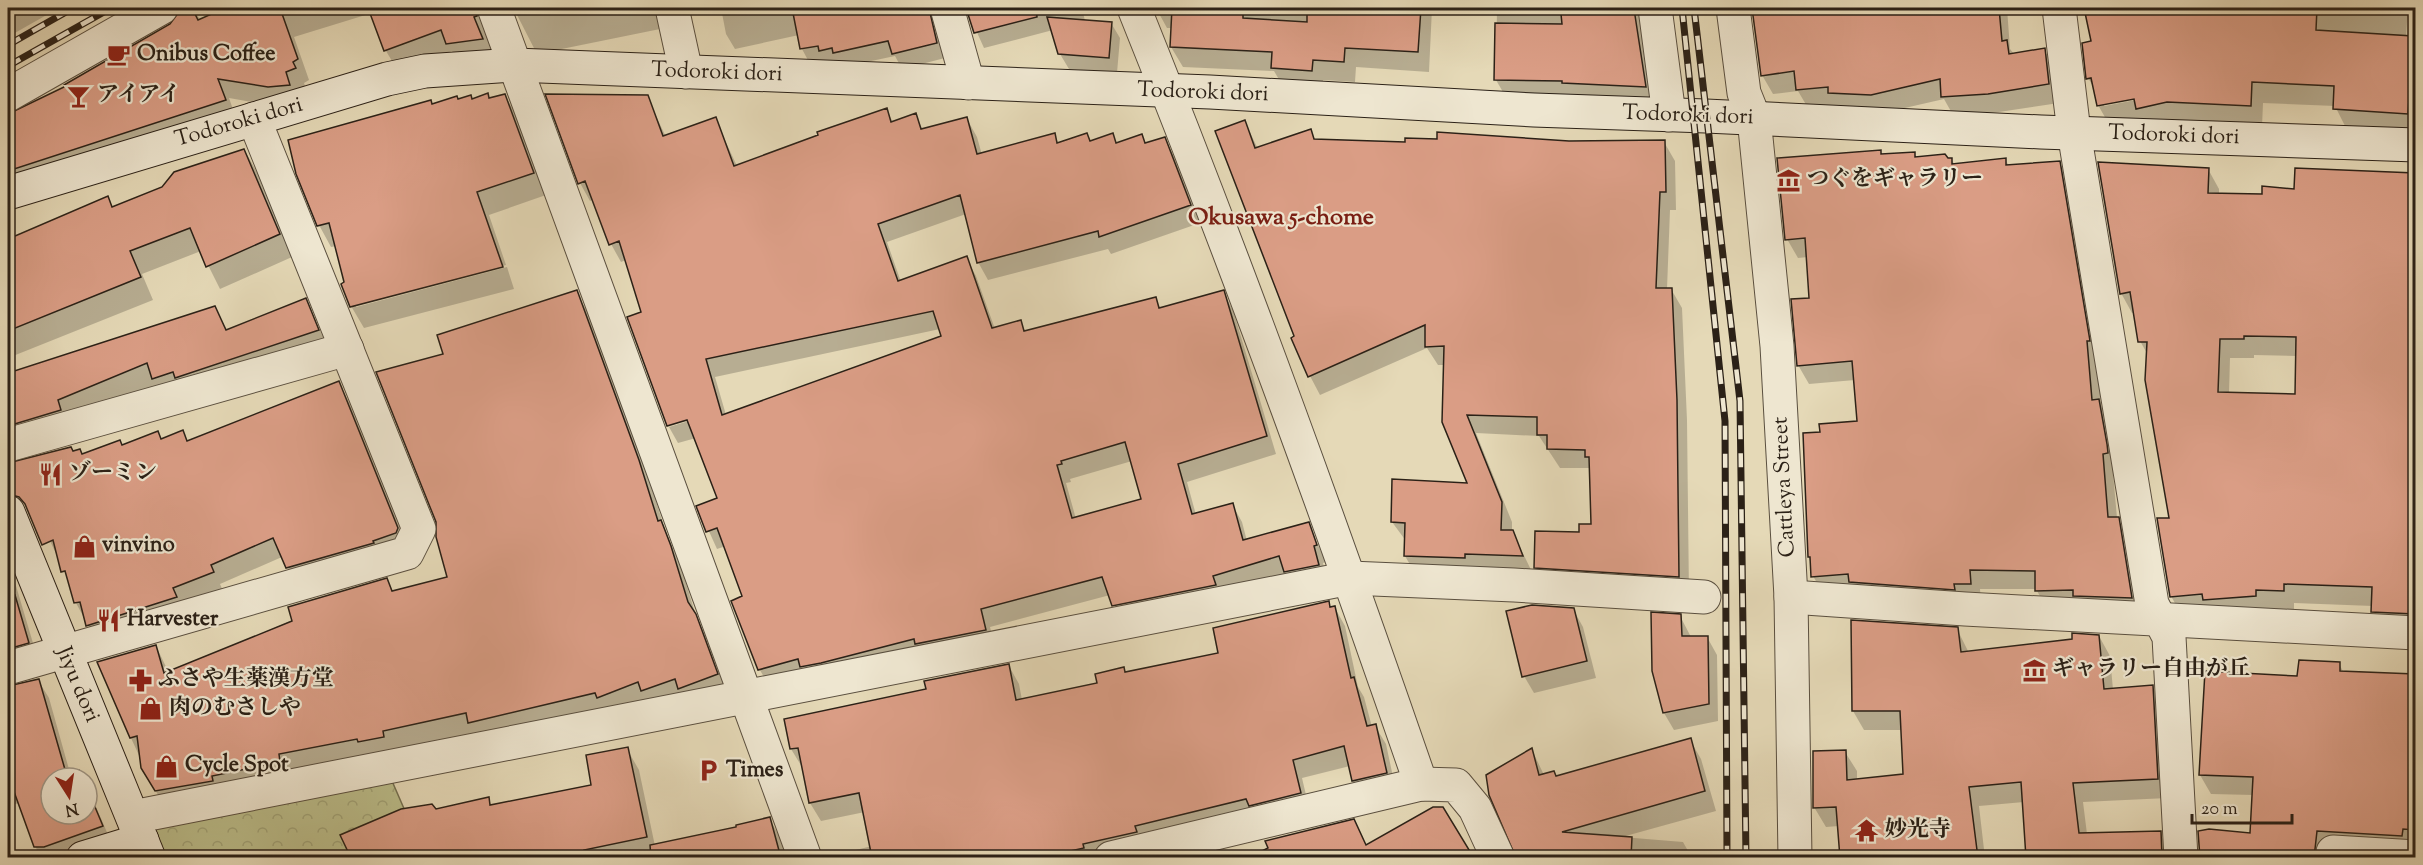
<svg xmlns="http://www.w3.org/2000/svg" width="2423" height="865" viewBox="0 0 2423 865" font-family="'Sorts Mill Goudy','Noto Serif JP',serif">
<style>
.forest{fill:url(#forest-crowns);stroke:#736f50;stroke-width:1.5}
.shadow{fill:#0003;fill-rule:evenodd}
.building{fill:#da9d85;stroke:#2b2117;stroke-width:1.5;fill-rule:evenodd}
.lines{fill:none;stroke-linecap:round;stroke-linejoin:round}
.street-casing{stroke:#5a4f3f;stroke-width:35}
.secondary-casing{stroke:#2b2117;stroke-width:35}
.street{stroke:#eee6d0;stroke-width:33}
.secondary{stroke:#eee6d0;stroke-width:33}
.rail-casing{stroke:#2b2117;stroke-width:7}
.rail{stroke:#eee6d0;stroke-width:4.5;stroke-dasharray:14;stroke-linecap:butt}
.labels{text-anchor:middle;dominant-baseline:central;stroke-width:4.5;stroke-linejoin:round;paint-order:stroke}
.poi-label{font-size:22px;font-weight:bold;fill:#2b2117;stroke:#eee6d0;text-anchor:start}
.street-label{font-size:22px;fill:#2b2117;stroke:#eee6d0}
.neighbourhood-label{font-size:24px;font-weight:bold;fill:#7a1f14;stroke:#eee6d0}
</style>
<defs>
<pattern id="forest-crowns" width="20" height="18" patternUnits="userSpaceOnUse" patternTransform="scale(1.5)"><rect width="20" height="18" fill="#bbbd8a"/><path d="M2 6a3 3 0 1 1 6 0M12 15a3 3 0 1 1 6 0" fill="none" stroke="#a1a276"/></pattern>
</defs>
<rect width="100%" height="100%" fill="#e5d9b7"/>
<filter id="stains"><feTurbulence type="fractalNoise" baseFrequency=".00333" numOctaves="4"/><feColorMatrix values="0 0 0 0 .2 0 0 0 0 .09 0 0 0 0 .02 0 0 0 .5 -.17"/></filter>
<radialGradient id="worn" r=".72"><stop offset=".6" stop-color="#630" stop-opacity="0"/><stop offset="1" stop-color="#630" stop-opacity=".3"/></radialGradient>
<polygon class="forest" points="392,781 425,857 159,857 148,829"/>
<g class="shadow">
<polygon points="8,8 59,8 13,34 8,24"/>
<polygon points="220,8 666,8 665,28 537,54 516,13 511,10 496,59 460,64 452,51 398,71 386,51 372,13 294,37 309,80 304,83 306,89 280,107 229,98 237,121 8,194 8,114 18,113 66,88 171,25 179,15 193,9 201,21"/>
<polygon points="721,8 946,8 945,58 902,69 895,56 843,67 810,64 802,49 799,35 735,49 726,34"/>
<polygon points="966,8 1082,8 1085,21 1111,23 1120,38 1117,73 1069,69 1060,54 1053,30 984,48"/>
<polygon points="1156,8 1432,8 1429,72 1356,67 1355,82 1323,80 1323,90 1284,88 1274,71 1183,67 1171,47 1172,28 1167,28"/>
<polygon points="1497,8 1639,8 1657,106 1507,99 1496,80"/>
<polygon points="1753,8 2007,8 2010,49 2014,54 2044,50 2055,68 2059,103 1999,112 1953,115 1944,99 1883,113 1840,111 1837,106 1808,108 1798,91 1773,94 1762,75"/>
<path d="M2085 8H2408L2406 37 2416 38V135L2347 130 2335 106 2263 103 2262 127 2110 126 2098 105 2096 91 2088 78 2093 43ZM2141 96V99L2104 106V103Z"/>
<polygon points="505,95 517,117 546,195 489,215 506,265 356,304 356,307 507,267 514,289 364,328 351,306 337,246 331,247 319,225 432,106"/>
<path d="M647 97 666 137 715 119 737 166 886 110 893 122 915 115 923 130 967 119 977 137 982 155 1054 135 1059 144 1087 135 1091 142 1112 135 1118 144 1141 136 1146 144 1164 138 1174 156 1200 223 1111 254 1108 249 988 280 978 262 966 214 887 242 901 282 966 258 976 276 995 329 1020 322 1026 332 1155 298 1161 309 1223 292 1233 310 1276 454 1187 482 1196 515 1232 504 1242 522 1247 541 1308 524 1326 562 1323 563 1328 583 1123 623 1110 595 990 627 995 648 770 687 754 660 744 597 726 546 717 549 698 507 719 499 696 438 678 443 669 427 695 419 694 416 668 425 643 313 626 260 621 262 611 244 594 199 590 201 580 183ZM940 329 942 337 726 415 715 377ZM1132 461 1143 500 1076 519 1066 483 1071 482 1070 479Z"/>
<polygon points="1245,122 1258,149 1310,131 1316,141 1406,144 1664,142 1675,161 1676,210 1670,210 1667,289 1671,289 1682,308 1687,420 1689,595 1547,586 1536,567 1593,525 1591,468 1560,468 1539,436 1476,433 1512,522 1512,531 1533,574 1416,575 1405,556 1406,541 1392,522 1470,484 1445,365 1438,365 1427,348 1320,395 1310,376 1296,337"/>
<polygon points="245,151 258,174 292,257 220,289 201,251 142,274 153,300 8,358 8,241 107,198 113,208 163,188 175,173"/>
<polygon points="1880,151 1883,156 1914,153 1917,158 1951,159 1955,165 2005,159 2009,166 2059,162 2070,181 2097,360 2101,405 2109,420 2118,472 2113,473 2117,518 2129,538 2142,617 2047,609 2036,589 1980,589 1981,603 1824,595 1813,576 1809,557 1822,433 1859,423 1855,380 1809,384 1798,365 1811,299 1808,257 1798,258 1787,239"/>
<path d="M2208 169 2219 189V195L2263 196 2296 190V170L2416 175V632L2384 631 2373 611V606L2294 603V610L2182 616 2171 596 2170 519 2148 355 2140 341 2135 312 2132 313 2121 293ZM2254 355 2297 356 2296 396 2229 393 2230 358H2254Z"/>
<polygon points="576,292 587,311 650,481 664,527 681,567 697,619 706,635 728,694 480,742 475,733 393,750 167,810 154,788 131,738 156,646 169,673 386,580 393,592 448,578 445,355"/>
<polygon points="305,300 330,351 166,399 158,385 70,421 8,436 8,374 214,308 228,331"/>
<polygon points="339,383 349,402 408,548 298,586 282,557 220,584 223,591 98,644 76,603 71,585 50,541 73,452 83,456 162,440 182,432 188,442"/>
<polygon points="8,567 14,579 38,660 8,671"/>
<polygon points="1328,603 1331,608 1335,608 1345,626 1358,687 1364,697 1372,727 1375,726 1386,744 1396,791 1364,799 1353,781 1350,766 1302,778 1310,812 1113,858 836,858 835,855 872,846 865,812 821,821 810,803 802,767 791,749 928,690 1009,666 1019,684 1022,700 1099,684 1124,669 1126,674 1220,654"/>
<polygon points="1573,609 1583,627 1596,678 1534,693 1524,676"/>
<polygon points="1680,616 1691,637 1707,637 1717,655 1718,721 1674,730 1664,713 1654,670"/>
<polygon points="1957,629 1969,653 2099,636 2110,656 2113,690 2152,686 2163,705 2168,798 2083,802 2087,834 2160,833 2172,858 2027,858 2024,802 1979,806 1985,858 1842,858 1839,826 1826,827 1814,807 1845,752 1857,771 1857,781 1905,775 1902,730 1864,730 1853,711"/>
<polygon points="2339,664 2344,673 2416,676 2416,857 2200,858 2200,832 2251,834 2253,795 2211,794 2200,775 2299,678"/>
<polygon points="38,680 49,698 70,773 82,778 51,778 51,814 87,814 87,786 112,844 76,858 40,858 19,803 8,806 8,687"/>
<polygon points="1690,740 1701,759 1716,811 1622,837 1683,842 1692,858 1518,858 1532,750 1544,775 1556,777"/>
<polygon points="627,749 639,770 655,846 738,828 769,818 781,839 786,858 353,858 435,810 488,799 492,806 593,786"/>
</g>
<g class="building">
<polygon points="192,8 198,20 225,8 280,8 298,59 293,62 296,68 286,72 290,85 268,87 218,79 226,100 8,171 8,114 64,87 64,85 170,24 178,13"/>
<polygon points="368,8 476,8 477,16 474,17 483,39 446,44 441,30 384,51"/>
<polygon points="792,8 929,8 937,43 892,54 888,41 833,53 832,48 819,51 818,46 800,49"/>
<polygon points="966,8 1036,8 1037,17 974,33"/>
<polygon points="1172,8 1243,8 1243,18 1307,22 1307,8 1378,11 1379,8 1421,8 1418,52 1345,48 1344,62 1313,60 1312,71 1271,68 1272,52 1170,47"/>
<polygon points="1752,8 1999,8 2002,41 2007,40 2009,54 2045,48 2049,84 1988,94 1941,97 1940,79 1871,95 1828,93 1828,87 1796,90 1794,71 1761,76"/>
<polygon points="2084,8 2224,11 2224,8 2317,8 2316,30 2413,36 2408,114 2333,109 2334,86 2252,82 2251,106 2167,102 2136,109 2134,99 2097,106 2091,78 2086,79 2082,43 2091,41"/>
<polygon points="1634,9 1646,87 1562,83 1562,81 1494,80 1495,23 1562,24 1561,14"/>
<polygon points="1047,17 1112,22 1109,58 1058,54"/>
<polygon points="488,93 489,98 505,94 534,173 477,192 503,267 350,307 341,284 344,282 329,223 317,226 296,174 288,140 431,100 432,104 457,96 458,99 471,95 472,99"/>
<path d="M545 94 648 95 663 136 716 117 734 166 818 135 817 132 887 108 891 122 916 113 921 129 967 117 977 154 1055 133 1057 143 1087 133 1090 141 1113 133 1116 143 1142 134 1145 143 1165 137 1191 205 1099 237 1098 231 977 263 960 195 878 224 898 281 967 256 992 328 1021 320 1024 331 1156 297 1159 308 1224 290 1267 436 1178 464 1192 514 1233 503 1243 540 1309 522 1317 545 1314 546 1319 565 1284 572 1279 556 1213 576 1216 585 1112 606 1102 577 981 609 986 630 915 644 914 639 821 663 800 667 798 659 758 670 731 601 742 596 717 528 706 532 696 506 717 498 687 420 667 426 627 317 641 312 619 241 609 245 585 181 578 184ZM933 311 941 336 722 415 706 359ZM1125 442 1141 499 1072 518 1057 465 1062 464 1061 461Z"/>
<polygon points="1245,120 1255,148 1311,129 1314,139 1405,142 1405,138 1437,139 1437,132 1569,141 1665,140 1666,192 1660,192 1656,288 1672,288 1677,400 1679,577 1534,568 1535,531 1579,532 1579,524 1591,524 1589,457 1585,457 1585,450 1547,449 1547,435 1537,435 1537,417 1467,415 1502,502 1501,530 1513,530 1523,556 1465,554 1465,558 1404,556 1405,523 1391,522 1392,479 1467,483 1442,422 1444,346 1425,347 1425,325 1308,377 1291,338 1294,336 1215,131"/>
<polygon points="244,149 280,234 206,267 190,228 130,251 141,277 8,331 8,239 108,196 112,207 162,187 174,172"/>
<polygon points="1881,150 1881,154 1915,152 1915,157 1945,154 1948,158 1952,158 1952,164 2006,158 2006,165 2060,161 2090,341 2087,341 2092,400 2099,399 2107,444 2108,453 2103,454 2108,517 2119,517 2132,598 2073,596 2073,590 2035,591 2035,571 1970,570 1971,584 1954,584 1955,590 1849,582 1848,574 1811,577 1810,557 1808,557 1803,433 1820,432 1819,424 1857,421 1852,361 1797,366 1791,299 1809,298 1805,238 1785,240 1777,158"/>
<path d="M2098 162 2209 168 2208 193 2262 194V186L2294 189 2295 168 2415 173V614L2371 612 2372 587 2284 584V591L2256 590V596L2203 600 2202 594 2170 597 2157 518H2169L2145 380 2147 342H2138L2130 292 2120 294ZM2244 336 2296 337 2295 394 2218 392 2220 339H2244Z"/>
<polygon points="577,290 639,460 658,521 661,520 671,546 688,602 696,614 718,674 678,689 675,679 641,691 638,682 597,698 595,693 468,723 466,713 383,731 384,737 358,742 357,739 279,754 280,762 212,776 213,781 155,791 141,768 137,736 130,738 97,662 156,645 164,673 292,621 288,607 387,578 392,591 447,577 436,537 436,522 376,372 443,354 437,335"/>
<polygon points="306,298 319,330 175,378 173,372 152,379 147,363 58,400 61,410 8,426 8,373 215,306 226,330"/>
<polygon points="339,381 398,528 396,533 373,541 374,543 286,568 273,538 211,565 214,572 173,588 177,597 86,626 80,602 74,603 65,571 61,572 53,540 42,545 25,504 19,497 8,494 8,463 71,447 73,451 80,449 82,454 120,440 122,445 158,431 161,439 183,430 187,441"/>
<polygon points="15,595 29,643 8,649 8,597"/>
<polygon points="1329,601 1330,607 1335,606 1351,678 1354,677 1367,726 1376,724 1387,773 1352,781 1344,746 1293,760 1301,793 1249,806 1246,799 1135,826 1137,832 1083,844 1084,848 1039,858 872,858 859,793 809,803 798,748 790,749 784,719 926,689 924,681 1009,664 1016,700 1097,683 1095,674 1124,667 1125,672 1218,653 1213,628"/>
<polygon points="1532,605 1574,608 1587,661 1522,677 1506,611"/>
<polygon points="1651,612 1681,614 1682,636 1708,636 1709,704 1663,713 1652,671"/>
<polygon points="1851,620 1958,627 1961,652 2072,639 2072,633 2099,635 2104,689 2153,685 2158,779 2073,783 2079,833 2161,831 2162,858 2026,858 2021,782 1969,787 1978,858 1840,858 1836,807 1813,808 1813,751 1846,750 1847,780 1903,774 1900,711 1852,711"/>
<polygon points="2299,660 2340,662 2340,671 2415,674 2411,770 2415,771 2415,830 2403,829 2402,836 2317,831 2314,858 2200,858 2198,831 2209,829 2250,833 2253,777 2199,775 2205,671 2297,676"/>
<polygon points="39,679 66,773 79,770 83,778 51,778 51,814 87,814 87,788 103,826 44,847 34,847 8,775 8,686"/>
<polygon points="1691,738 1705,791 1562,832 1632,837 1631,858 1516,858 1489,795 1486,775 1532,748 1539,775 1554,771 1556,776"/>
<polygon points="628,747 647,837 584,850 586,858 351,858 340,835 401,809 432,804 436,809 489,797 490,805 591,785 586,755"/>
<polygon points="1433,807 1443,807 1474,858 1248,858 1268,848 1265,841 1354,819 1366,845"/>
<polygon points="770,817 781,858 651,858 650,845 736,827 736,825"/>
</g>
<g class="lines">
<defs>
<g id="street">
<polyline points="494,8 805,858"/>
<polyline points="672,8 686,72"/>
<polyline points="947,8 968,83"/>
<path d="M1134 8C1237 264 1331 523 1421 784"/>
<polyline points="1655,8 1669,115"/>
<polyline points="1733,8 1744,93 1754,118 1777,346 1781,418 1791,597 1795,858"/>
<polyline points="2059,8 2074,132 2152,604 2169,637 2181,858"/>
<polyline points="8,95 161,8"/>
<polyline points="8,445 347,349"/>
<polyline points="1791,597 1965,609 2416,633"/>
<polyline points="8,668 407,553 419,529 254,119"/>
<polyline points="133,817 1350,578 1514,585 1704,597"/>
<polyline points="2333,852 2416,857"/>
<polyline points="1111,858 1421,784 1456,785 1475,808 1498,858"/>
</g>
<g id="secondary">
<polyline points="8,193 387,79 425,71 515,65 1210,92 1534,110 1706,116 2041,132 2416,145"/>
<polyline points="8,512 149,858"/>
<polyline points="83,858 142,840"/>
</g>
</defs>
<use href="#street" class="street-casing"/>
<use href="#secondary" class="secondary-casing"/>
<use href="#street" class="street"/>
<use href="#secondary" class="secondary"/>
<defs>
<g id="rail">
<polyline points="1682,8 1725,421 1727,858"/>
<polyline points="1694,8 1740,401 1746,858"/>
<polyline points="8,45 73,8"/>
<polyline points="8,66 111,8"/>
</g>
</defs>
<use href="#rail" class="rail-casing"/>
<use href="#rail" class="rail"/>
</g>
<defs>
<symbol id="cafe-bare" viewBox="-9 -9 18 18"><path d="M-5.5-4.5H6V0H3Q3 3.5 0 3.5H-2.5Q-5.5 3.5-5.5 0ZM3-3.2v2h1.7v-2ZM-6 4.5H4V6H-6Z" fill="#8f2418" stroke="#eee6d0" stroke-width="2.5" paint-order="stroke"/></symbol>
<symbol id="bar-bare" viewBox="-9 -9 18 18"><path d="M-6-5H6L.8 .8V4.5H3.5V6h-7V4.5H-.8V.8Z" fill="#8f2418" stroke="#eee6d0" stroke-width="2.5" paint-order="stroke"/></symbol>
<symbol id="museum-bare" viewBox="-9 -9 18 18"><path d="M0-6L6-3V-2H-6V-3ZM-5-1h2V3h-2ZM-1-1h2V3h-2ZM3-1h2V3H3ZM-6 4H6V6H-6Z" fill="#8f2418" stroke="#eee6d0" stroke-width="2.5" paint-order="stroke"/></symbol>
<symbol id="restaurant-bare" viewBox="-9 -9 18 18"><path d="M-5-6h1v4h1v-4h1v4h1v-4h1v5L-1.5 .5V6h-2V.5L-5-1ZM5-6V6H3V1.5H1.5Q1.5-4 5-6Z" fill="#8f2418" stroke="#eee6d0" stroke-width="2.5" paint-order="stroke"/></symbol>
<symbol id="shop-bare" viewBox="-9 -9 18 18"><path d="M-5-2.5h2.3a2.7 3.5 0 0 1 5.4 0H5L5.5 6h-11ZM-1.5-2.5h3a1.5 2.3 0 0 0-3 0Z" fill="#8f2418" stroke="#eee6d0" stroke-width="2.5" paint-order="stroke"/></symbol>
<symbol id="pharmacy-bare" viewBox="-9 -9 18 18"><path d="M-2-6h4v4h4v4h-4v4h-4v-4h-4v-4h4Z" fill="#8f2418" stroke="#eee6d0" stroke-width="2.5" paint-order="stroke"/></symbol>
<symbol id="parking-bare" viewBox="-9 -9 18 18"><path d="M-3.5-5.5H1a3.5 3.5 0 0 1 0 7H-1V5.5H-3.5ZM-1-3.4V-.6H.8a1.4 1.4 0 0 0 0-2.8Z" fill="#8f2418" stroke="#eee6d0" stroke-width="2.5" paint-order="stroke"/></symbol>
<symbol id="temple-bare" viewBox="-9 -9 18 18"><path d="M0-6L5-2H3V0L6.5 2.5H4V6H1.5V3h-3V6H-4V2.5H-6.5L-3 0V-2H-5Z" fill="#8f2418" stroke="#eee6d0" stroke-width="2.5" paint-order="stroke"/></symbol>
</defs>
<g fill-rule="evenodd">
<use href="#cafe-bare" x="102" y="38" width="33" height="33"/>
<use href="#bar-bare" x="62" y="80" width="33" height="33"/>
<use href="#museum-bare" x="1772" y="164" width="33" height="33"/>
<use href="#restaurant-bare" x="34" y="458" width="33" height="33"/>
<use href="#shop-bare" x="68" y="530" width="33" height="33"/>
<use href="#restaurant-bare" x="92" y="604" width="33" height="33"/>
<use href="#museum-bare" x="2018" y="654" width="33" height="33"/>
<use href="#pharmacy-bare" x="124" y="664" width="33" height="33"/>
<use href="#shop-bare" x="134" y="692" width="33" height="33"/>
<use href="#shop-bare" x="150" y="750" width="33" height="33"/>
<use href="#parking-bare" x="692" y="754" width="33" height="33"/>
<use href="#temple-bare" x="1850" y="814" width="33" height="33"/>
</g>
<g class="labels">
<g class="poi-label">
<text x="137" y="55">Onibus Coffee</text>
<text x="97" y="96">アイアイ</text>
<text x="1807" y="180">つぐをギャラリー</text>
<text x="69" y="474">ゾーミン</text>
<text x="102" y="546">vinvino</text>
<text x="127" y="620">Harvester</text>
<text x="2052" y="670">ギャラリー自由が丘</text>
<text x="158" y="680">ふさや生薬漢方堂</text>
<text x="169" y="709">肉のむさしや</text>
<text x="185" y="766">Cycle Spot</text>
<text x="726" y="771">Times</text>
<text x="1885" y="831">妙光寺</text>
</g>
<g class="street-label">
<text transform="translate(717 73) rotate(2)">Todoroki dori</text>
<text transform="translate(1203 93) rotate(2)">Todoroki dori</text>
<text transform="translate(1688 116) rotate(2)">Todoroki dori</text>
<text transform="translate(239 123) rotate(-16)">Todoroki dori</text>
<text transform="translate(2174 136) rotate(2)">Todoroki dori</text>
<text transform="translate(1785 487) rotate(-93)">Cattleya Street</text>
<text transform="translate(77 685) rotate(67)">Jiyu dori</text>
</g>
<g class="neighbourhood-label">
<text x="1281" y="218">Okusawa 5-chome</text>
</g>
</g>
<rect width="2423" height="865" fill="none" stroke="#e5d9b7" stroke-width="30"/>
<rect x="9" y="9" width="2405" height="847" fill="none" stroke="#2b2117" stroke-width="3"/>
<rect x="15" y="15" width="2393" height="835" fill="none" stroke="#2b2117" stroke-width="1.5"/>
<g transform="translate(69 796) rotate(168)"><circle r="28" fill="#eee6d0" stroke="#a09786" stroke-width="1.5"/>
<path d="M0-4.5L10 22L0 15L-10 22Z" fill="#8f2418"/>
<text y="-9" font-size="16" font-weight="bold" text-anchor="middle" fill="#2b2117">N</text>
</g>
<path d="M2192 814v9h100v-9" fill="none" stroke="#2b2117" stroke-width="3"/>
<text x="2201" y="814" font-size="18" fill="#2b2117" stroke="#eee6d0" stroke-width="4.5" paint-order="stroke">20 m</text>
<rect width="100%" height="100%" filter="url(#stains)"/>
<rect width="100%" height="100%" fill="url(#worn)"/>
</svg>
